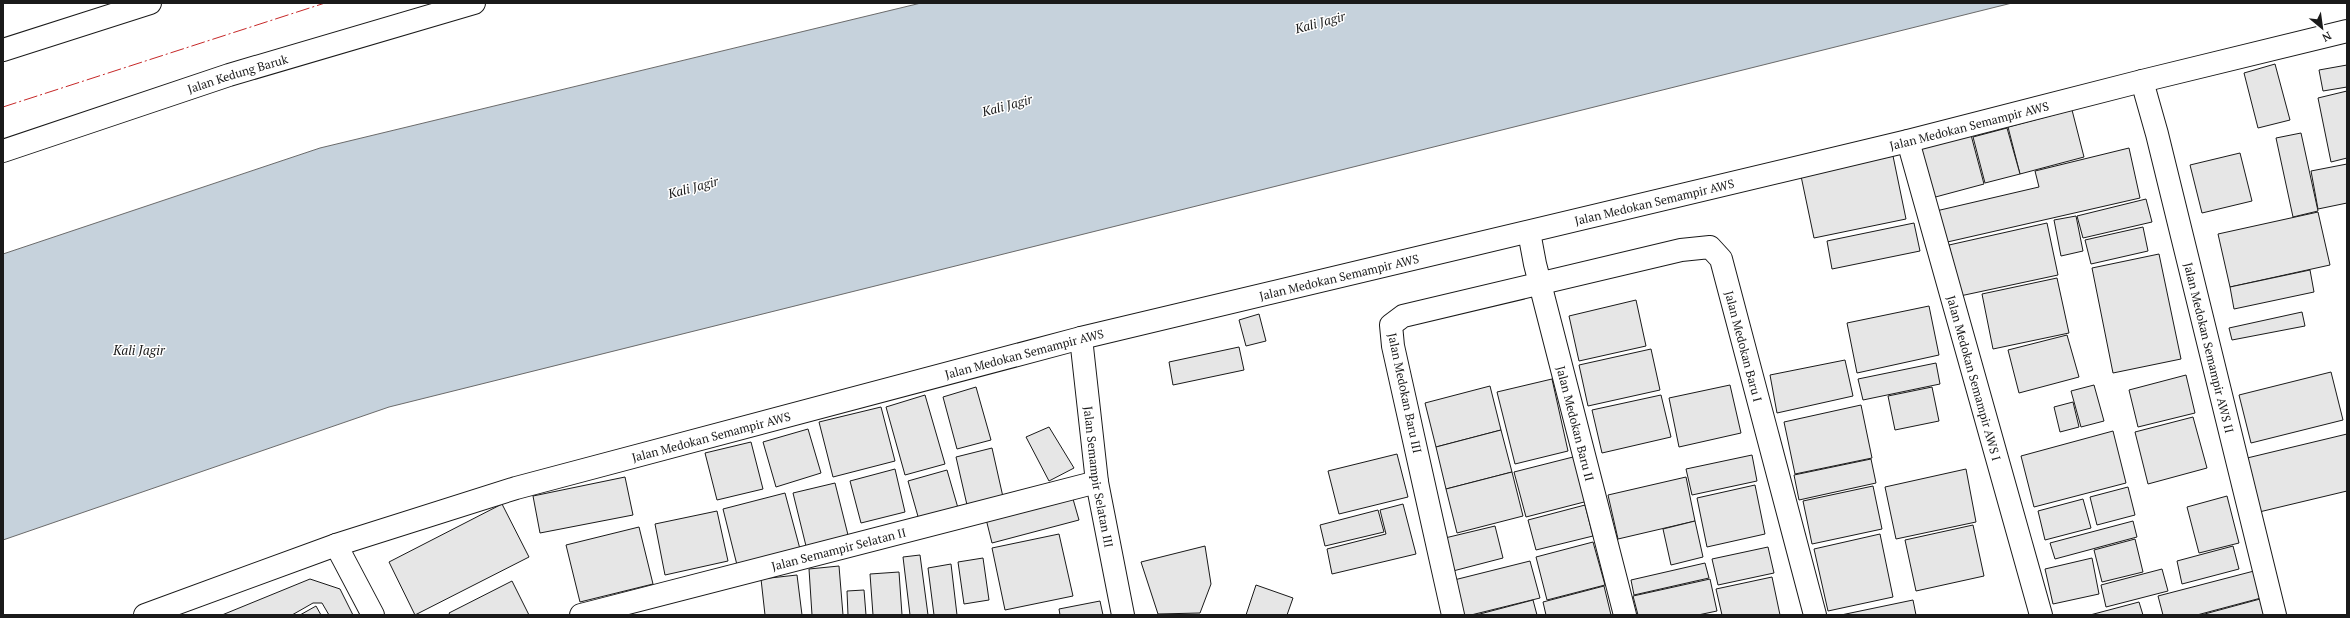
<svg xmlns="http://www.w3.org/2000/svg" width="2350" height="618" viewBox="0 0 2350 618" font-family="'PT Serif',serif">
<style>
.water{fill:#c6d2dc;stroke:#6a6a6a}
.building{fill:#e6e6e6;stroke:#1a1a1a}
.lines{fill:none;stroke-linecap:round;stroke-linejoin:round}
.minor-casing{stroke:#1a1a1a;stroke-width:24}
.tertiary-casing{stroke:#1a1a1a;stroke-width:24}
.primary-casing{stroke:#1a1a1a;stroke-width:24}
.minor{stroke:#fff;stroke-width:22}
.tertiary{stroke:#fff;stroke-width:22}
.primary{stroke:#fff;stroke-width:22}
.power{stroke:#c62828;stroke-width:1;stroke-dasharray:14 3 2 3;stroke-linecap:butt}
.labels{text-anchor:middle;dominant-baseline:central;stroke-width:3;stroke-linejoin:round;paint-order:stroke}
.street-label{font-size:12px;fill:#1a1a1a;stroke:#fff}
.water-label{font-size:13px;font-style:italic;fill:#1a1a1a;stroke:#fff}
</style>
<rect width="100%" height="100%" fill="#fff"/>
<polygon class="water" points="921,3 2012,3 389,407 3,540 3,254 320,148"/>
<g class="building">
<polygon points="2275,64 2290,120 2258,128 2244,73"/>
<polygon points="2347,65 2347,87 2323,91 2319,70"/>
<polygon points="2347,91 2347,158 2331,162 2318,98"/>
<polygon points="2072,110 2084,157 2020,174 2008,127"/>
<polygon points="2007,128 2020,174 1985,183 1973,137"/>
<polygon points="2301,133 2318,211 2293,217 2276,138"/>
<polygon points="1971,135 1984,184 1928,199 1916,149"/>
<polygon points="2129,148 2140,198 1943,243 1936,211 2039,187 2035,171"/>
<polygon points="2240,153 2252,201 2202,213 2190,165"/>
<polygon points="1893,156 1906,219 1814,238 1801,176"/>
<polygon points="2347,164 2347,203 2318,209 2311,171"/>
<polygon points="2146,199 2152,222 2083,238 2077,216"/>
<polygon points="2318,212 2330,265 2230,287 2218,234"/>
<polygon points="2076,216 2083,251 2061,256 2054,220"/>
<polygon points="1914,223 1920,251 1832,269 1827,241"/>
<polygon points="2047,223 2058,275 1960,296 1949,245"/>
<polygon points="2143,227 2148,251 2091,264 2085,240"/>
<polygon points="2159,254 2181,359 2113,373 2092,268"/>
<polygon points="2310,270 2314,292 2234,309 2230,287"/>
<polygon points="2057,278 2069,333 1993,349 1982,294"/>
<polygon points="1636,300 1646,346 1579,361 1569,316"/>
<polygon points="1929,306 1939,355 1857,373 1847,323"/>
<polygon points="2302,312 2305,326 2232,340 2229,328"/>
<polygon points="1259,314 1266,341 1246,346 1239,320"/>
<polygon points="2067,335 2079,377 2019,393 2008,350"/>
<polygon points="1239,347 1244,370 1173,385 1169,362"/>
<polygon points="1651,349 1660,390 1588,406 1579,365"/>
<polygon points="1845,360 1853,396 1777,413 1770,375"/>
<polygon points="1936,363 1940,384 1863,400 1858,379"/>
<polygon points="2331,372 2343,420 2251,443 2239,395"/>
<polygon points="2186,375 2195,413 2138,427 2129,390"/>
<polygon points="1552,379 1568,451 1515,464 1497,392"/>
<polygon points="1730,385 1741,433 1679,447 1669,398"/>
<polygon points="2094,385 2104,421 2081,427 2071,391"/>
<polygon points="1490,386 1501,430 1436,447 1425,403"/>
<polygon points="976,387 991,440 957,449 943,397"/>
<polygon points="1932,387 1939,421 1895,430 1888,396"/>
<polygon points="925,395 945,464 905,475 886,407"/>
<polygon points="1661,395 1671,437 1602,453 1592,410"/>
<polygon points="2073,402 2079,427 2060,432 2054,407"/>
<polygon points="1861,405 1872,458 1795,474 1784,422"/>
<polygon points="881,407 895,461 833,477 819,422"/>
<polygon points="2193,417 2207,468 2148,484 2135,432"/>
<polygon points="1049,427 1074,468 1049,481 1026,437"/>
<polygon points="808,429 821,473 776,487 763,442"/>
<polygon points="1501,430 1512,472 1446,489 1436,447"/>
<polygon points="2113,431 2126,483 2034,507 2021,456"/>
<polygon points="2347,434 2347,491 2255,513 2243,459"/>
<polygon points="751,442 763,489 717,500 705,453"/>
<polygon points="992,448 1003,497 967,505 956,457"/>
<polygon points="1397,454 1408,497 1339,514 1328,471"/>
<polygon points="1752,455 1757,481 1692,495 1686,469"/>
<polygon points="1577,456 1588,501 1526,517 1514,472"/>
<polygon points="1871,459 1876,483 1799,500 1794,475"/>
<polygon points="895,469 905,512 861,523 850,481"/>
<polygon points="1966,469 1976,522 1896,539 1885,487"/>
<polygon points="947,470 958,508 919,520 908,481"/>
<polygon points="1512,472 1523,516 1457,533 1446,489"/>
<polygon points="625,477 633,515 540,533 533,496"/>
<polygon points="1686,477 1695,521 1618,539 1608,495"/>
<polygon points="835,483 848,535 806,546 793,493"/>
<polygon points="1755,485 1765,534 1707,547 1697,498"/>
<polygon points="1873,486 1882,529 1812,544 1803,501"/>
<polygon points="2128,487 2135,515 2097,525 2090,497"/>
<polygon points="1071,492 1079,520 992,543 985,515"/>
<polygon points="785,493 800,549 737,565 723,509"/>
<polygon points="2227,496 2239,543 2199,553 2187,507"/>
<polygon points="2083,499 2091,528 2045,540 2038,511"/>
<polygon points="502,504 529,557 415,615 389,562"/>
<polygon points="1403,504 1416,554 1332,574 1327,549 1386,534 1380,510"/>
<polygon points="1585,505 1593,536 1536,550 1528,520"/>
<polygon points="1378,510 1384,532 1325,546 1320,525"/>
<polygon points="717,511 728,561 665,575 655,524"/>
<polygon points="1695,521 1703,557 1671,565 1663,529"/>
<polygon points="2133,521 2137,537 2055,559 2050,543"/>
<polygon points="1973,525 1984,576 1916,591 1905,540"/>
<polygon points="1495,526 1503,558 1453,571 1445,538"/>
<polygon points="639,527 653,584 580,602 566,545"/>
<polygon points="1059,534 1073,596 1005,610 992,548"/>
<polygon points="1880,534 1893,597 1828,611 1814,549"/>
<polygon points="2135,539 2143,572 2102,582 2094,550"/>
<polygon points="1593,542 1605,585 1547,600 1536,557"/>
<polygon points="1205,546 1211,584 1200,613 1158,614 1141,562"/>
<polygon points="2233,546 2239,569 2182,584 2177,561"/>
<polygon points="1768,547 1774,573 1718,585 1712,559"/>
<polygon points="920,555 928,615 910,615 903,557"/>
<polygon points="983,558 989,600 964,604 958,562"/>
<polygon points="2092,558 2099,594 2053,604 2045,569"/>
<polygon points="1530,561 1540,598 1471,615 1462,615 1454,580"/>
<polygon points="1705,563 1709,578 1634,595 1631,580"/>
<polygon points="951,564 957,615 934,615 928,568"/>
<polygon points="839,566 843,615 812,615 809,569"/>
<polygon points="2162,569 2168,591 2106,607 2101,585"/>
<polygon points="2254,571 2261,598 2197,615 2163,615 2158,596"/>
<polygon points="899,572 902,615 873,615 870,574"/>
<polygon points="797,575 802,615 765,615 761,579"/>
<polygon points="1772,577 1780,615 1722,615 1716,589"/>
<polygon points="310,579 340,589 353,615 329,615 322,603 313,603 292,615 222,615"/>
<polygon points="1710,579 1717,611 1698,615 1638,615 1633,596"/>
<polygon points="512,581 529,615 450,615 449,613"/>
<polygon points="1256,585 1293,598 1287,615 1246,615"/>
<polygon points="1604,586 1611,615 1546,615 1543,602"/>
<polygon points="864,590 866,615 848,615 847,591"/>
<polygon points="2260,599 2264,615 2201,615"/>
<polygon points="1533,600 1537,615 1476,615"/>
<polygon points="1913,600 1916,615 1841,615"/>
<polygon points="1100,601 1103,615 1060,615 1059,609"/>
<polygon points="2139,602 2143,615 2090,615"/>
<polygon points="316,606 321,615 300,615"/>
</g>
<g class="lines">
<defs>
<g id="minor">
<path id="s1" d="M2142 81 2157 134 2275 615"/>
<path id="s2" d="M1908 141 2041 615"/>
<path id="s3" d="M1529 232 1535 264 1625 615"/>
<path id="s4" d="M1081 338 1097 482 1123 615"/>
<polyline points="336,545 373,615"/>
<path id="s5" d="M581 615 1097 482"/>
<path id="s6" d="M1453 615 1393 346 1391 325 1403 316 1681 250 1710 247 1721 259 1815 615"/>
</g>
<g id="tertiary">
<path id="s7" d="M145 615 336 545 516 488 1081 338 1908 141 2142 81 2347 31"/>
</g>
<g id="primary">
<polyline points="3,50 150,3"/>
<path id="s8" d="M3 151 229 75 474 3"/>
</g>
</defs>
<use href="#minor" class="minor-casing"/>
<use href="#tertiary" class="tertiary-casing"/>
<use href="#primary" class="primary-casing"/>
<use href="#minor" class="minor"/>
<use href="#tertiary" class="tertiary"/>
<use href="#primary" class="primary"/>
<polyline class="power" points="3,107 325,3"/>
</g>
<g class="labels">
<g class="street-label">
<text stroke="none"><textPath href="#s8" startOffset="247">Jalan Kedung Baruk</textPath></text>
<text stroke="none"><textPath href="#s7" startOffset="1890">Jalan Medokan Semampir AWS</textPath></text>
<text stroke="none"><textPath href="#s7" startOffset="1566">Jalan Medokan Semampir AWS</textPath></text>
<text stroke="none"><textPath href="#s7" startOffset="1242">Jalan Medokan Semampir AWS</textPath></text>
<text stroke="none"><textPath href="#s6" startOffset="733">Jalan Medokan Baru I</textPath></text>
<text stroke="none"><textPath href="#s1" startOffset="275">Jalan Medokan Semampir AWS II</textPath></text>
<text stroke="none"><textPath href="#s7" startOffset="918">Jalan Medokan Semampir AWS</textPath></text>
<text stroke="none"><textPath href="#s2" startOffset="246">Jalan Medokan Semampir AWS I</textPath></text>
<text transform="translate(1405 393) rotate(78)">Jalan Medokan Baru III</text>
<text stroke="none"><textPath href="#s3" startOffset="197">Jalan Medokan Baru II</textPath></text>
<text stroke="none"><textPath href="#s7" startOffset="594">Jalan Medokan Semampir AWS</textPath></text>
<text stroke="none"><textPath href="#s4" startOffset="140">Jalan Semampir Selatan III</textPath></text>
<text stroke="none"><textPath href="#s5" startOffset="266">Jalan Semampir Selatan II</textPath></text>
</g>
<g class="water-label">
<text transform="translate(1320 22) rotate(-15)">Kali Jagir</text>
<text transform="translate(1007 105) rotate(-15)">Kali Jagir</text>
<text transform="translate(693 187) rotate(-15)">Kali Jagir</text>
<text x="139" y="350">Kali Jagir</text>
</g>
</g>
<rect width="2350" height="618" fill="none" stroke="#1a1a1a" stroke-width="8"/>
<g transform="translate(2322 28) rotate(151)" stroke="#ffffff" stroke-width="3" paint-order="stroke">
<path d="M0-3L7 15L0 10L-7 15Z" fill="#1a1a1a"/>
<text y="-6" font-size="11" font-weight="bold" text-anchor="middle" fill="#1a1a1a">N</text>
</g>
</svg>
